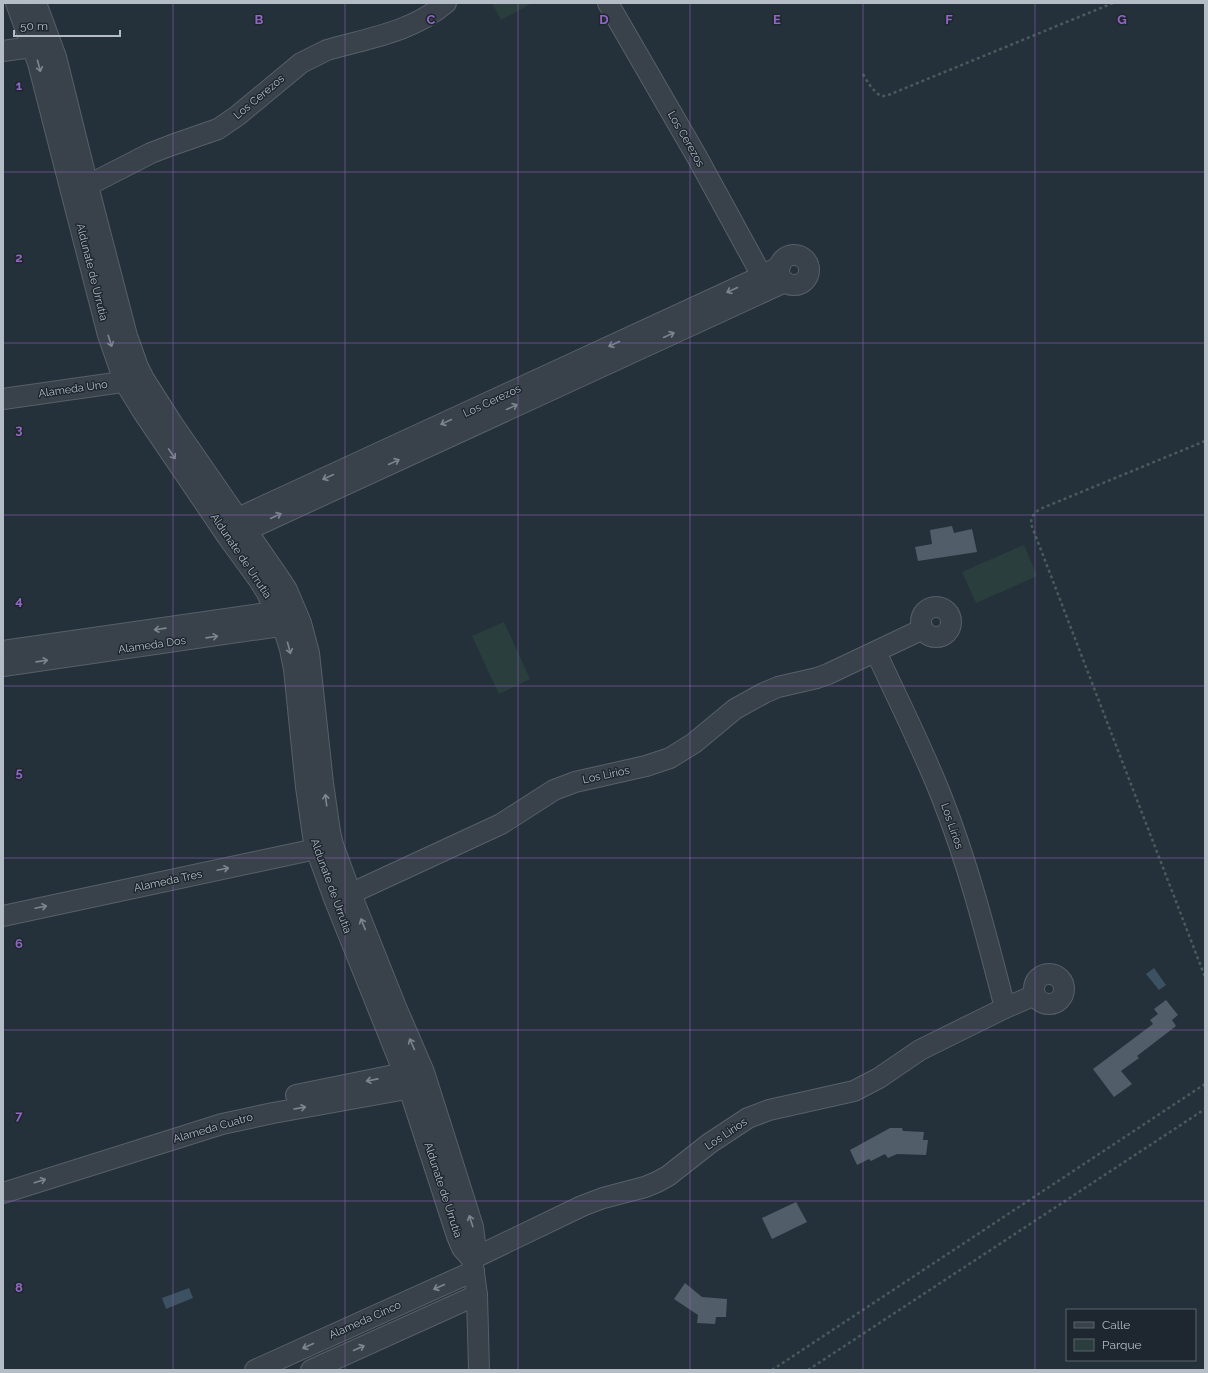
<svg xmlns="http://www.w3.org/2000/svg" width="1208" height="1373" viewBox="0 0 1208 1373" font-family="Raleway,sans-serif">
<style>
.green{fill:#2a3f3d}
.water{fill:#3c5161}
.building{fill:#515d68}
.lines{fill:none;stroke-linecap:round;stroke-linejoin:round}
.minor-casing{stroke:#576068;stroke-width:22}
.path{stroke:#495b5b;stroke-width:2.5;stroke-dasharray:3 3;stroke-linecap:butt}
.minor{stroke:#39424a;stroke-width:20}
.oneway{stroke:#7d868e}
.grid{fill:none;stroke:#9266c2;stroke-width:1;stroke-opacity:0.55}
.labels{text-anchor:middle;dominant-baseline:central;stroke-width:3;stroke-linejoin:round;paint-order:stroke}
.street-label{font-size:11px;fill:#b4bdc6;stroke:#1e272f}
.grid-label{font-size:13px;text-anchor:middle;font-weight:bold;fill:#9266c2;stroke:#1e272f;stroke-width:3;stroke-linejoin:round;paint-order:stroke}
</style>
<rect width="100%" height="100%" fill="#25313a"/>
<g class="green">
<polygon points="492,3 532,3 501,20"/>
<polygon points="1024,545 1037,576 976,603 962,572"/>
<polygon points="504,622 530,679 499,694 472,636"/>
</g>
<g class="water">
<polygon points="1154,968 1166,985 1159,990 1146,974"/>
<polygon points="189,1288 193,1298 166,1309 162,1298"/>
</g>
<g class="building">
<polygon points="952,526 954,533 972,529 977,552 918,561 915,547 932,544 930,530"/>
<polygon points="1166,1000 1178,1015 1172,1020 1176,1026 1137,1056 1139,1058 1121,1071 1132,1084 1114,1097 1093,1069 1153,1024 1150,1020 1158,1014 1154,1009"/>
<polygon points="890,1128 902,1128 903,1131 924,1132 923,1140 928,1140 926,1155 897,1154 888,1158 885,1154 871,1161 869,1159 857,1165 850,1150"/>
<polygon points="796,1202 807,1222 772,1239 762,1218"/>
<polygon points="685,1283 702,1297 727,1299 726,1317 716,1317 715,1324 697,1323 698,1315 674,1299"/>
</g>
<g class="lines">
<defs>
<g id="minor">
<polyline points="16,3 38,63 108,335 124,381 143,412 227,536 259,580 267,593 283,627 290,649 294,669 306,787 313,836 316,849 335,901 404,1073 457,1236 462,1248 472,1259"/>
<polyline points="36,3 56,57 88,186 127,336 138,367 144,379 172,423 280,579 287,590 301,623 309,653 323,783 330,832 333,845 351,894 396,1007 424,1072 473,1227 475,1243 472,1259 477,1295 479,1370"/>
<polyline points="608,3 697,157 762,276 768,287"/>
<polyline points="3,51 46,45"/>
<path d="M75 192 151 153 172 145 218 129 237 116 301 63 327 50C369 38 412 32 446 3"/>
<circle cx="794" cy="270" r="15"/>
<polyline points="3,399 136,380"/>
<polyline points="228,526 238,518 762,276 780,266"/>
<polyline points="234,534 247,530 785,282"/>
<circle cx="936" cy="622" r="15"/>
<polyline points="3,651 288,610"/>
<path d="M876 652C898 700 923 749 942 798 969 866 987 938 1005 1008"/>
<polyline points="3,666 294,624"/>
<polyline points="339,899 501,824 554,790 575,782 646,766 670,758 694,743 735,709 764,693 778,687 817,678 828,674 923,629"/>
<polyline points="3,916 330,846"/>
<circle cx="1049" cy="989" r="15"/>
<polyline points="296,1095 404,1073 418,1072"/>
<polyline points="3,1193 222,1124 273,1113 423,1086"/>
<polyline points="472,1259 582,1206 603,1198 645,1187 657,1182 668,1176 710,1143 748,1118 769,1110 854,1091 879,1078 920,1050 1005,1008 1035,995"/>
<polyline points="255,1370 474,1271"/>
<polyline points="311,1370 477,1295"/>
</g>
</defs>
<use href="#minor" class="minor-casing"/>
<g class="path">
<path d="M863 74C868 83 873 91 881 96H886L1113 3"/>
<path d="M1205 441 1040 509C1034 513 1031 517 1031 524L1205 977"/>
<polyline points="772,1370 1205,1084"/>
<polyline points="808,1370 1205,1109"/>
</g>
<use href="#minor" class="minor"/>
</g>
<defs><path id="oneway-shaft" d="M-6 0H5M1.5-3L5.5 0L1.5 3" fill="none" stroke-width="1.6" stroke-linecap="round" stroke-linejoin="round"/></defs>
<g class="oneway">
<use href="#oneway-shaft" transform="translate(39 66) rotate(75)"/>
<use href="#oneway-shaft" transform="translate(732 290) rotate(155)"/>
<use href="#oneway-shaft" transform="translate(669 335) rotate(-25)"/>
<use href="#oneway-shaft" transform="translate(110 341) rotate(72)"/>
<use href="#oneway-shaft" transform="translate(614 344) rotate(155)"/>
<use href="#oneway-shaft" transform="translate(512 407) rotate(-25)"/>
<use href="#oneway-shaft" transform="translate(446 422) rotate(155)"/>
<use href="#oneway-shaft" transform="translate(172 454) rotate(56)"/>
<use href="#oneway-shaft" transform="translate(394 462) rotate(-25)"/>
<use href="#oneway-shaft" transform="translate(328 477) rotate(155)"/>
<use href="#oneway-shaft" transform="translate(276 516) rotate(-25)"/>
<use href="#oneway-shaft" transform="translate(160 629) rotate(172)"/>
<use href="#oneway-shaft" transform="translate(212 637) rotate(-8)"/>
<use href="#oneway-shaft" transform="translate(289 648) rotate(75)"/>
<use href="#oneway-shaft" transform="translate(42 661) rotate(-8)"/>
<use href="#oneway-shaft" transform="translate(326 800) rotate(-97)"/>
<use href="#oneway-shaft" transform="translate(223 869) rotate(-12)"/>
<use href="#oneway-shaft" transform="translate(41 907) rotate(-12)"/>
<use href="#oneway-shaft" transform="translate(363 924) rotate(-112)"/>
<use href="#oneway-shaft" transform="translate(412 1044) rotate(-114)"/>
<use href="#oneway-shaft" transform="translate(372 1080) rotate(169)"/>
<use href="#oneway-shaft" transform="translate(300 1108) rotate(-10)"/>
<use href="#oneway-shaft" transform="translate(40 1181) rotate(-18)"/>
<use href="#oneway-shaft" transform="translate(471 1221) rotate(-108)"/>
<use href="#oneway-shaft" transform="translate(439 1287) rotate(156)"/>
<use href="#oneway-shaft" transform="translate(308 1346) rotate(156)"/>
<use href="#oneway-shaft" transform="translate(359 1348) rotate(-24)"/>
</g>
<path class="grid" d="M173 3V1370M345 3V1370M518 3V1370M690 3V1370M863 3V1370M1035 3V1370M3 172H1205M3 343H1205M3 515H1205M3 686H1205M3 858H1205M3 1030H1205M3 1201H1205"/>
<g class="labels">
<g class="street-label">
<text transform="translate(259 97) rotate(-40)">Los Cerezos</text>
<text transform="translate(686 139) rotate(60)">Los Cerezos</text>
<text transform="translate(92 272) rotate(76)">Aldunate de Urrutia</text>
<text transform="translate(73 389) rotate(-8)">Alameda Uno</text>
<text transform="translate(492 401) rotate(-25)">Los Cerezos</text>
<text transform="translate(241 556) rotate(56)">Aldunate de Urrutia</text>
<text transform="translate(152 645) rotate(-8)">Alameda Dos</text>
<text transform="translate(606 775) rotate(-12)">Los Lirios</text>
<text transform="translate(952 826) rotate(71)">Los Lirios</text>
<text transform="translate(168 881) rotate(-12)">Alameda Tres</text>
<text transform="translate(331 886) rotate(70)">Aldunate de Urrutia</text>
<text transform="translate(213 1128) rotate(-16)">Alameda Cuatro</text>
<text transform="translate(726 1134) rotate(-34)">Los Lirios</text>
<text transform="translate(443 1190) rotate(72)">Aldunate de Urrutia</text>
<text transform="translate(365 1320) rotate(-24)">Alameda Cinco</text>
</g>
</g>
<g class="grid-label">
<text x="259" y="24">B</text>
<text x="431" y="24">C</text>
<text x="604" y="24">D</text>
<text x="777" y="24">E</text>
<text x="949" y="24">F</text>
<text x="1122" y="24">G</text>
<text x="19" y="90">1</text>
<text x="19" y="262">2</text>
<text x="19" y="434">3</text>
<text x="19" y="605">4</text>
<text x="19" y="777">5</text>
<text x="19" y="948">6</text>
<text x="19" y="1120">7</text>
<text x="19" y="1292">8</text>
</g>
<rect width="1208" height="1373" fill="none" stroke="#b4bdc6" stroke-width="8"/>
<rect x="1066" y="1309" width="130" height="52" fill="#1e272f" stroke="#5a636b"/>
<rect x="1074" y="1322" width="20" height="6" fill="#39424a" stroke="#5a636b"/>
<text x="1102" y="1329" font-size="12" fill="#b4bdc6">Calle</text>
<rect x="1074" y="1339" width="20" height="12" fill="#2a3f3d" stroke="#5a636b"/>
<text x="1102" y="1349" font-size="12" fill="#b4bdc6">Parque</text>
<path d="M14 30v6h106v-6" fill="none" stroke="#b4bdc6" stroke-width="2"/>
<text x="20" y="30" font-size="12" fill="#b4bdc6" stroke="#1e272f" stroke-width="3" paint-order="stroke">50 m</text>
</svg>
